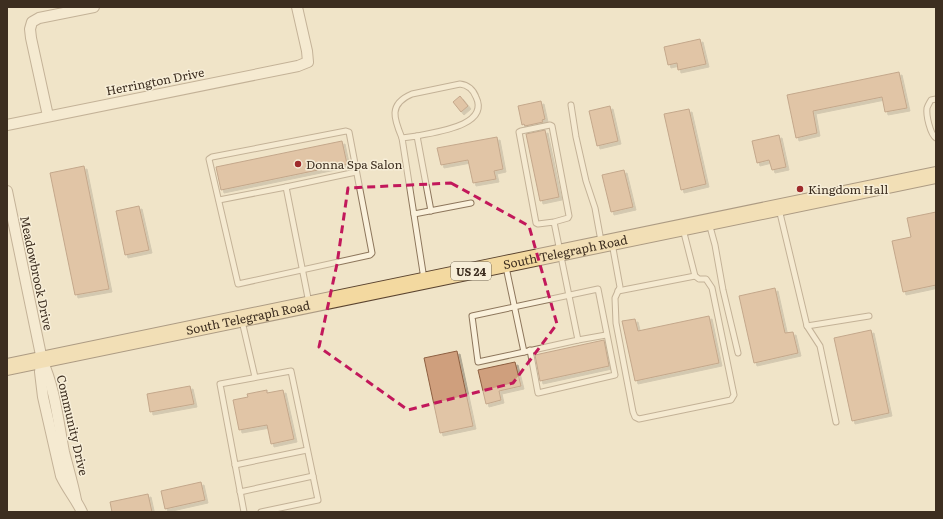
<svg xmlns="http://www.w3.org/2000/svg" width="943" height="519" viewBox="0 0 943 519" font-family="Literata,serif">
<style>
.building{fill:#cf9f7d;stroke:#8d5f41;filter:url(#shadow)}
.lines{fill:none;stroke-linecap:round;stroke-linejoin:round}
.lane-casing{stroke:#8d765c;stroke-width:7}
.street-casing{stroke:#8d765c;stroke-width:12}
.primary-casing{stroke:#5b4430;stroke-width:18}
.lane{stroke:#faf1dc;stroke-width:5}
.street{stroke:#faf1dc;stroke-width:10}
.primary{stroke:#f3d9a0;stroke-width:16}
.marked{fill:none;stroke:#c2185b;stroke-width:3;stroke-dasharray:8 5;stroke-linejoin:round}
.poi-dot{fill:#9e2a2b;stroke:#f7eed8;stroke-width:1.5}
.labels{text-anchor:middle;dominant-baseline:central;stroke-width:3;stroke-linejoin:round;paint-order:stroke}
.shield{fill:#f7eed8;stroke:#756857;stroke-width:1}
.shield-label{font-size:11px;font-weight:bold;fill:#3d2e20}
.street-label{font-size:12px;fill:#3d2e20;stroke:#f7eed8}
.poi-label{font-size:12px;fill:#3d2e20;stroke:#f7eed8;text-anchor:start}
</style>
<defs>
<filter id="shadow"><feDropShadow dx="3" dy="3" stdDeviation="0" flood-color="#0004"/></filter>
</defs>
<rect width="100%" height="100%" fill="#f0e4c8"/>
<g class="building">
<polygon points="700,39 706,64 678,70 677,63 668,65 664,47"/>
<polygon points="899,72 907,108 885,112 882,97 813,111 817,133 796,138 787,95"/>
<polygon points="460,96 468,106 461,112 453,102"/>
<polygon points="541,101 545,119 542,120 543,122 525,126 524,124 522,125 518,106"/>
<polygon points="610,106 618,141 597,146 589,111"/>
<polygon points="689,109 706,184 681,190 664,114"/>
<polygon points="545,130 559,197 540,201 526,134"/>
<polygon points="779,135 786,167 772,170 769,160 757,163 752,141"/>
<polygon points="497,137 503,169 494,171 496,179 473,183 468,160 441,165 437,148"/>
<polygon points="342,141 347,164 221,190 216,167"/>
<polygon points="84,166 109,289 75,295 50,173"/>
<polygon points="624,170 633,207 611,212 602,175"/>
<polygon points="139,206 149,250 125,255 116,211"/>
<polygon points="936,212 936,285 903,292 892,241 911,237 907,218"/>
<polygon points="775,288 785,333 793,332 798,353 754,363 739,296"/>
<polygon points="709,316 719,363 635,381 622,321 635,319 638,331"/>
<polygon points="871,330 889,413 852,421 834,338"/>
<polygon points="604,340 609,366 540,381 535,355"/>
<polygon points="457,351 473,426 440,433 424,358"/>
<polygon points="515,362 521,386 499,391 501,400 486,404 478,370"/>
<polygon points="190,386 194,404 150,412 147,394"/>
<polygon points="267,390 267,393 283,390 294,439 271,444 267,425 239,430 233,400 248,397 247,394"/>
<polygon points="201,482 205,500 165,509 161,491"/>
<polygon points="148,494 152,512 112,512 110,502"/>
</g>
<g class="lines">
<defs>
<g id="lane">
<path d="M936 99 931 100C930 102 928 105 927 108 926 115 930 134 936 138"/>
<polyline points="571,105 576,137 586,181 595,208 601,241"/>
<polygon points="346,131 349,132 372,253 370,255 238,284 209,159 212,157"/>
<path d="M402 138C394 119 388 104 412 94L460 84C468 85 473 89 476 97 490 126 435 132 417 136"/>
<polyline points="286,187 309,303"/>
<polyline points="219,200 286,187 356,172"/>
<polyline points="779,209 807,326 820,346 836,422"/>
<polyline points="414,214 471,203"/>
<polyline points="709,223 715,245 723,290 738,353"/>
<polyline points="612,243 620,287 615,298 616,323 633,412 635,417 639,419 731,400 734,395 712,288 706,279 699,279 695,276 683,229"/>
<polyline points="506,267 524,352 578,340 554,222 538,224 536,223 519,132 521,131 550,125 552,126 569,216 568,218 554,222"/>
<polyline points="424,279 402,138 417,136 431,211"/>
<polyline points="618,291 695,276"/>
<polyline points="242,321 255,377"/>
<polyline points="807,326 869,316"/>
<polyline points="578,340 606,335"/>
<polyline points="524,352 478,362 472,316 598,289 615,375 538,393 530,350"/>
<polyline points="235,465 307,450"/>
<polyline points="240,492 313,476"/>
<polyline points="244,512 220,384 291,371 318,500 261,512"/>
</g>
<g id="street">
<polyline points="48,116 31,38 30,29 32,22 39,18 94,7"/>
<polyline points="7,125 298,66 308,62 307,51 297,7"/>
<path d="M7 191 42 360C55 388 58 421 64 452 68 468 73 484 76 500"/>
<path d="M41 362 40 372 43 397 61 476C67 489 76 499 82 512"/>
</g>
<g id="primary">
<path id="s1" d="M7 367 936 175"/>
</g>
</defs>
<use href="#lane" class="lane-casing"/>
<use href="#street" class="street-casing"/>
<use href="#primary" class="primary-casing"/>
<use href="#lane" class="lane"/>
<use href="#street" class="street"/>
<use href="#primary" class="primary"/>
</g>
<path d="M0 0H943V519H0ZM451 183 529 226 557 324 513 383 408 410 319 347 337 264 348 188Z" fill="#f0e4c8" fill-opacity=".55" fill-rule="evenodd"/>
<path class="marked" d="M451 183 529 226 557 324 513 383 408 410 319 347 337 264 348 188Z"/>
<g class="poi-dot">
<circle cx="298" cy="164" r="4"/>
<circle cx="800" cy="189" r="4"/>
</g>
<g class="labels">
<rect class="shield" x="451" y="262" width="40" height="18" rx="3"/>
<g class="shield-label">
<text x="471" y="271">US 24</text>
</g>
<g class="street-label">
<text transform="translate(155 81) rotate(-11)">Herrington Drive</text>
<text stroke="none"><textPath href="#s1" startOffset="570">South Telegraph Road</textPath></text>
<text transform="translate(37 273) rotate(78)">Meadowbrook Drive</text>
<text stroke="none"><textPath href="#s1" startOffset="246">South Telegraph Road</textPath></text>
<text transform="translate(73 425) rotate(77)">Community Drive</text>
</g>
<g class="poi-label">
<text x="306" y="164">Donna Spa Salon</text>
<text x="808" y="189">Kingdom Hall</text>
</g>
</g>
<rect width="943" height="519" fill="none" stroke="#3d2e20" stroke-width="16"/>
</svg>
